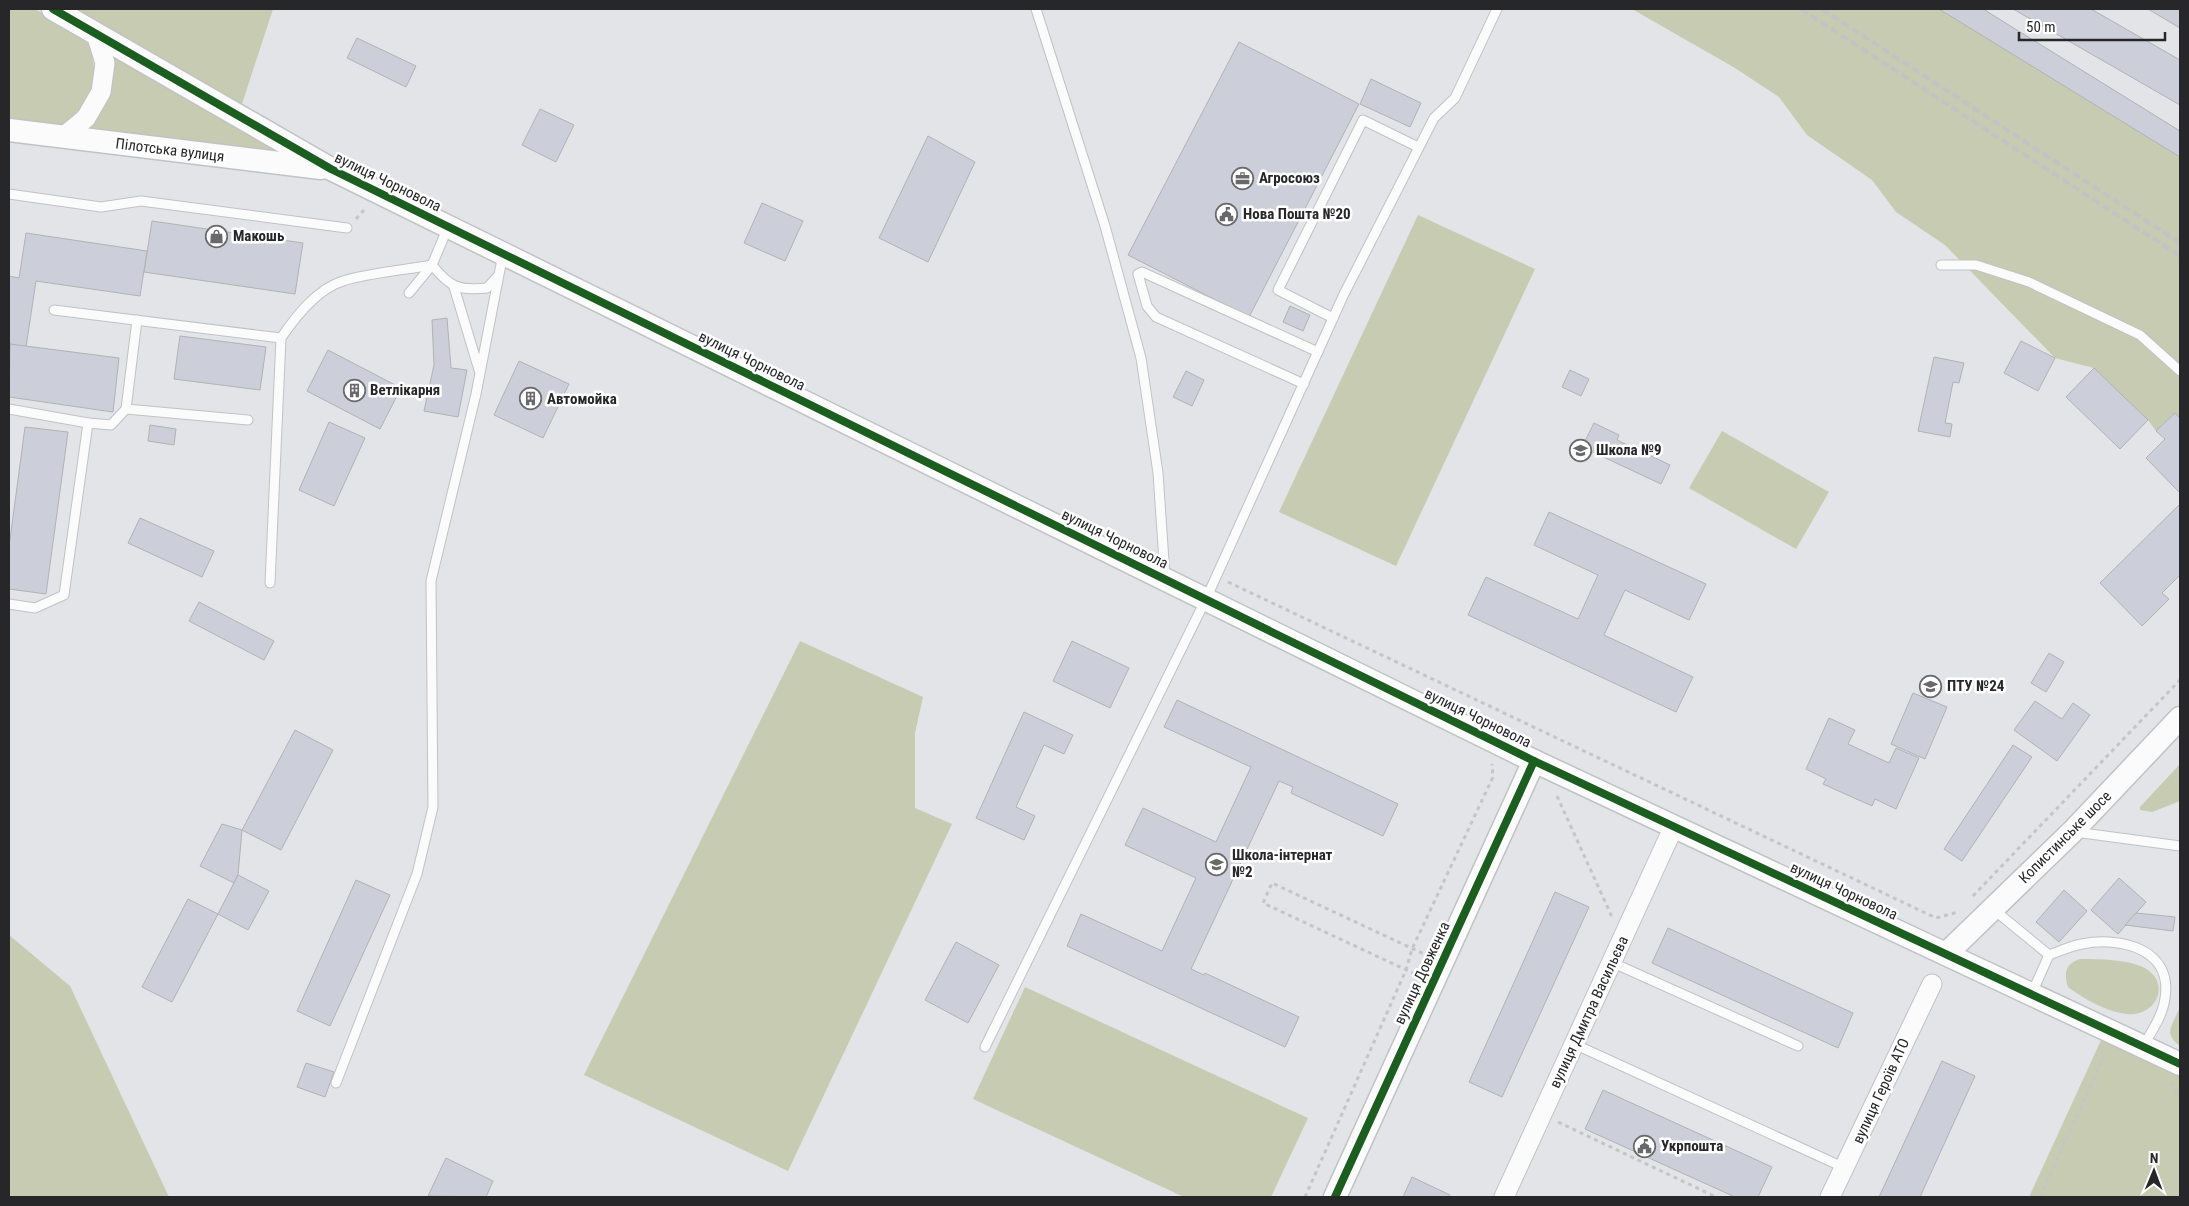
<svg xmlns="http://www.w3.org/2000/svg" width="2189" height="1206" viewBox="0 0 2189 1206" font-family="'Roboto Condensed',sans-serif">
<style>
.green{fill:#c6cbb2}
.building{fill:#ccced9;stroke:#b2b2b5}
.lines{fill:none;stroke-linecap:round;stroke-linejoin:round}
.service-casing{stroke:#c1c2c4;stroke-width:11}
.minor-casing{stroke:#c1c2c4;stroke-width:21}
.tertiary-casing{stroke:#c1c2c4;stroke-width:25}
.path{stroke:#c5c5c5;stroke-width:3;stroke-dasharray:4 4;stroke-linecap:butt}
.service{stroke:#fbfbfb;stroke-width:9}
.minor{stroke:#fbfbfb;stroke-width:19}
.tertiary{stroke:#fbfbfb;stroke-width:22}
.rail{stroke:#c3c3c4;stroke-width:4;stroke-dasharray:8 4;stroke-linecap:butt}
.cycleway-casing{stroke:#fff;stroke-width:11}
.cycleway{stroke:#1b5e20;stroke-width:8}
.labels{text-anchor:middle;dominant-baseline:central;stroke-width:5;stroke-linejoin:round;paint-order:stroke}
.street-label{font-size:15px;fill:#272729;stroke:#fff}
.poi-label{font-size:15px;font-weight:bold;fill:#272729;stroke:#fff;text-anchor:start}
</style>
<rect width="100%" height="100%" fill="#e3e4e7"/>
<g class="green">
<path d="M9 9H35L88 39C101 82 95 100 60 127L9 121Z"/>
<polygon points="71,9 273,9 241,107"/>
<polygon points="1632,9 1939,9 2180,157 2180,418 2175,413 2156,431 2148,420 2094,368 2055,358 1945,245 1896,212 1872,180 1807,135 1779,97 1735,68"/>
<path d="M111 52 289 155 85 130C107 114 119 78 111 52Z"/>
<polygon points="1418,215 1535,269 1396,566 1279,512"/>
<polygon points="1722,431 1829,492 1796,549 1689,488"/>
<polygon points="800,641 923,697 915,733 915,808 952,824 788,1171 584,1075"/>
<polygon points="2180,764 2180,801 2152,812 2140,810 2140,807"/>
<polygon points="9,935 70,986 169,1197 9,1197"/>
<path d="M2080 959C2098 959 2132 959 2148 970 2171 987 2154 1017 2127 1014 2107 1012 2084 999 2068 987 2064 973 2065 964 2080 959Z"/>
<polygon points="1025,987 1308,1118 1271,1197 1184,1197 973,1099"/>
<path d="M2180 1004V1046C2159 1031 2178 1021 2180 1004Z"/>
<polygon points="2102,1038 2180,1074 2180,1197 2029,1197"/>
</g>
<g class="building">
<polygon points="1939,9 1983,9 2180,131 2180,157"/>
<polygon points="2013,9 2091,9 2180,60 2180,105"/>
<polygon points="2148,9 2180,9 2180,28"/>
<polygon points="357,38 416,66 406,87 347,58"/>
<polygon points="1239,42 1359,104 1249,317 1128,255"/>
<polygon points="1371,79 1421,103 1410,127 1360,104"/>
<polygon points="540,109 574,125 556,162 522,145"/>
<polygon points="928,136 975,162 928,262 879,238"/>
<polygon points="762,203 803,221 785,261 744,243"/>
<polygon points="152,221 303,243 295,294 144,272"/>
<polygon points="26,233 147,251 140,296 36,281 26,347 9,344 9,276 19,278"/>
<polygon points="1290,306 1310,315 1303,331 1283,322"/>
<polygon points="447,318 451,368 467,370 458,417 424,411 434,365 432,320"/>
<polygon points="180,336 266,347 260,390 174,379"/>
<polygon points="2021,341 2055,358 2038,391 2004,373"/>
<polygon points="10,344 119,358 113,412 9,397"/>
<polygon points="328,350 401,388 380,429 307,391"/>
<polygon points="1934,357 1964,363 1959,383 1953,382 1945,423 1952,424 1950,437 1918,431"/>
<polygon points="519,361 569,384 543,438 494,415"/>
<polygon points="2094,368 2148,420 2120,449 2066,397"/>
<polygon points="1570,370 1589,379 1581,396 1562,387"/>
<polygon points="1186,371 1204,380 1192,406 1173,397"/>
<polygon points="2175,413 2180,418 2180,493 2146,458 2165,439 2156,431"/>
<polygon points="329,422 365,438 334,506 299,490"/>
<polygon points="1594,423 1619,435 1617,440 1670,465 1661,484 1582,447"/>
<polygon points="150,425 176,429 174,445 148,441"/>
<polygon points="25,427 68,432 46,594 9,589 9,547"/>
<polygon points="2180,504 2180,575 2162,593 2169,599 2142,626 2100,583"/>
<polygon points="1549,512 1706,584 1689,620 1625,590 1604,635 1693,677 1676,712 1468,615 1486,577 1578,619 1598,575 1534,545"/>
<polygon points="140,518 214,551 202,577 128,543"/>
<polygon points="199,602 274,641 264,660 189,621"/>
<polygon points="1072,641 1129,668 1110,708 1053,681"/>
<polygon points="2049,653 2064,662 2046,692 2031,683"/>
<polygon points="1913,693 1947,707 1925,759 1891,744"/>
<polygon points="1177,700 1398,804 1383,836 1291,793 1293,787 1279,781 1191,969 1204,975 1205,973 1299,1017 1285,1047 1067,946 1081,914 1162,951 1196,878 1125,845 1143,808 1216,842 1251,767 1164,727"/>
<polygon points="2035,701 2062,719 2073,703 2090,715 2057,761 2014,730"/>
<polygon points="1024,712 1073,735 1064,754 1044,745 1016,807 1035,816 1024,840 976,818"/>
<polygon points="1829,718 1855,730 1848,744 1889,763 1896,748 1919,758 1896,809 1875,799 1872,806 1823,784 1826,779 1806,769"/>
<polygon points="295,730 333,750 281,850 242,830"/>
<polygon points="2013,745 2032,757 1962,861 1944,849"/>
<polygon points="222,824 242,830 238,875 234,883 200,866"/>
<polygon points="238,875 269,891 248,930 218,914"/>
<polygon points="2119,878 2146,902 2118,934 2091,910"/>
<polygon points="356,880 390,895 330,1026 297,1011"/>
<polygon points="2064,890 2087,911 2059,942 2036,922"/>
<polygon points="1555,892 1589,907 1502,1097 1469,1082"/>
<polygon points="188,899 218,914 172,1002 142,987"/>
<polygon points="2136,913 2175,917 2173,931 2125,925"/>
<polygon points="1668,928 1853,1013 1838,1048 1652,963"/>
<polygon points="956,942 999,965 968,1023 925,1000"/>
<polygon points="1942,1061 1975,1076 1920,1197 1879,1197"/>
<polygon points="306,1063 334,1072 325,1097 297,1087"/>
<polygon points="1603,1090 1772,1167 1758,1197 1735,1197 1585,1129"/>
<polygon points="446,1158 493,1181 486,1197 428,1196"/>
<polygon points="1412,1177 1450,1195 1449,1197 1403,1197"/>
</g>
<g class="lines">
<defs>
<g id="service">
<polyline points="1036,9 1105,226 1141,358 1158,473 1165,576"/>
<polyline points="9,194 101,207 141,201 347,228"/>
<path d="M432 265C450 287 458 291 487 288L497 277"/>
<polyline points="1941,265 1976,265 2029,282 2140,335 2180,371"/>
<polyline points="454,287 479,370"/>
<polyline points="409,293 432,265 448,227"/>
<polyline points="54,310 281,338"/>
<polyline points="1333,318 1278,290 1363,120 1418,147"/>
<polyline points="137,320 126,409 248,420"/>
<polyline points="1304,384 1156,317 1147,306 1138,274 1142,272 1318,352"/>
<polyline points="9,409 88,423 64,595 35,608 9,604"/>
<polyline points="88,423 111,425 126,409"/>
<path d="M270 583 281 338C296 316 317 289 343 281 368 273 405 270 432 265"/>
<polyline points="2075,832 2180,846"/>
<path d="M1993 909 2049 955C2060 951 2071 946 2082 944 2120 936 2173 949 2165 998 2163 1015 2152 1031 2143 1046"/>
<polyline points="1611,962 1798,1046"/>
<polyline points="2032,993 2049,955"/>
<polyline points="1574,1044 1845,1168"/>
<polyline points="985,1047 1206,599 1344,294 1434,118 1455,98 1497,9"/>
<polyline points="336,1083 417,874 433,807 431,581 476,394 503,254"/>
</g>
<g id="minor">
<polyline points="63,137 86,118 101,92 105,63 96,34"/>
<polyline points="1504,1197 1674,826"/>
<polyline points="1830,1197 1932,984"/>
</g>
<g id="tertiary">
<polyline points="53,9 331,169 1534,761 2180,1064"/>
<polyline points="9,130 321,168"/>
<polyline points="1946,954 2073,831 2180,718"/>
<polyline points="1335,1197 1534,761"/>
</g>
</defs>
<use href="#service" class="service-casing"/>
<use href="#minor" class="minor-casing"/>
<use href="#tertiary" class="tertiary-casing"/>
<g class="path">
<polyline points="356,219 365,209"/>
<polyline points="1228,582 1936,918 1958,912"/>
<polyline points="1557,796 1612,917"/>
<polyline points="1973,896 2180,680"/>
<polyline points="1415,974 1263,903 1272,883 1424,954"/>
<polyline points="2170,1083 2180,1097"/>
<polyline points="1558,1122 1716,1197"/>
<polyline points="1305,1197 1406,970 1412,949 1493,777 1492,764"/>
<polyline points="2040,1197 2106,1052"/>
</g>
<use href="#service" class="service"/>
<use href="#minor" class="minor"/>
<use href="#tertiary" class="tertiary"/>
<g class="rail">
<polyline points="1801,9 2180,256"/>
<polyline points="1822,9 2180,243"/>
</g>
<defs>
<g id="cycleway">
<polyline points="53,9 331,169 1534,761 2180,1064"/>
<polyline points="1335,1197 1534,761"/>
</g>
</defs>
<use href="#cycleway" class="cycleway-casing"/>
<use href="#cycleway" class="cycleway"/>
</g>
<defs>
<symbol id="office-ring" viewBox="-11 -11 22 22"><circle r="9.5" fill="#fff" stroke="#69696c" stroke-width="1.5"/><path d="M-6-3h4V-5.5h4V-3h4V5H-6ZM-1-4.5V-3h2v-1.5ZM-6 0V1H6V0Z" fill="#69696c"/></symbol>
<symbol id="civic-ring" viewBox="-11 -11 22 22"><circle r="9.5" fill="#fff" stroke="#69696c" stroke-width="1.5"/><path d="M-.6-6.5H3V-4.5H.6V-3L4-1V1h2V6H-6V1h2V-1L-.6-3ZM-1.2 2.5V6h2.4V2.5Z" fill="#69696c"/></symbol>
<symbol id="shop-ring" viewBox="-11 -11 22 22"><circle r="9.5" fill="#fff" stroke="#69696c" stroke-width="1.5"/><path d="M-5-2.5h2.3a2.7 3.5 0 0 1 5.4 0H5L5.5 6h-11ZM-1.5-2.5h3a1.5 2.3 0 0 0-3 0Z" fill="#69696c"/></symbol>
<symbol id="building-ring" viewBox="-11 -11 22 22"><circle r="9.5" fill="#fff" stroke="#69696c" stroke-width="1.5"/><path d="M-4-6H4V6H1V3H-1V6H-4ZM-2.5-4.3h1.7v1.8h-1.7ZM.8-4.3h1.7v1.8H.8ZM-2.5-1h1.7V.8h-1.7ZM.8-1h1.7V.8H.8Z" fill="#69696c"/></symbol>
<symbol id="school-ring" viewBox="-11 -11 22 22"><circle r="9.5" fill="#fff" stroke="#69696c" stroke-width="1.5"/><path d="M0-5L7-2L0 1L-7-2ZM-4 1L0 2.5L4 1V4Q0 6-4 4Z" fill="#69696c"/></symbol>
<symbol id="university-ring" viewBox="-11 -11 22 22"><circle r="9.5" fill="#fff" stroke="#69696c" stroke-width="1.5"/><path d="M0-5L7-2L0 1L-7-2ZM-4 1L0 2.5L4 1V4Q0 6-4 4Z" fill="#69696c"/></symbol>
</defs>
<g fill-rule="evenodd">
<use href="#office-ring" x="1230" y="166" width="25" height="25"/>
<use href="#civic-ring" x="1214" y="202" width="25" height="25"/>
<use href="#shop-ring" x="204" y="224" width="25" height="25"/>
<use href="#building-ring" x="342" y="378" width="25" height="25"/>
<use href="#building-ring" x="518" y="386" width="25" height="25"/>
<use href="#school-ring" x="1568" y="438" width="25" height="25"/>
<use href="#university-ring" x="1918" y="674" width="25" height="25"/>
<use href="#school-ring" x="1204" y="852" width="25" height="25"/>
<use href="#civic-ring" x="1632" y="1134" width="25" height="25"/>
</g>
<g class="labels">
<g class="street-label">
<text transform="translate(170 150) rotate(7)">Пілотська вулиця</text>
<text transform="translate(388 182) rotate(26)">вулиця Чорновола</text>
<text transform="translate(752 361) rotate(26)">вулиця Чорновола</text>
<text transform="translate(1115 539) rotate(26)">вулиця Чорновола</text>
<text transform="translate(1478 718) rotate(26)">вулиця Чорновола</text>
<text transform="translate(2065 837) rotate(-45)">Копистинське шосе</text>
<text transform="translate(1844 891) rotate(25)">вулиця Чорновола</text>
<text transform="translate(1422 973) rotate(-65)">вулиця Довженка</text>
<text transform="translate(1589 1012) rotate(-65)">вулиця Дмитра Васильєва</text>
<text transform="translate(1881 1091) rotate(-65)">вулиця Героїв АТО</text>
</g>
<g class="poi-label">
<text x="1259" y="178">Агросоюз</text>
<text x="1243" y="214">Нова Пошта №20</text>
<text x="233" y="236">Макошь</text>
<text x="370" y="390">Ветлікарня</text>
<text x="547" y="399">Автомойка</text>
<text x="1596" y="450">Школа №9</text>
<text x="1947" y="686">ПТУ №24</text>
<text x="1232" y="855">Школа-інтернат<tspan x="1232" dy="17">№2</tspan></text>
<text x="1661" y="1146">Укрпошта</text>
</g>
</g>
<rect width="2189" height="1206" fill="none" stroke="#272729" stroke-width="20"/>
<g transform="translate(2154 1171) rotate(1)" stroke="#ffffff" stroke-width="4" paint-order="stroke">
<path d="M0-4L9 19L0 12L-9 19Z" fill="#272729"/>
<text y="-8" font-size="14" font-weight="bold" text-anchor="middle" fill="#272729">N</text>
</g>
<path d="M2019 32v8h146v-8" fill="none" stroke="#272729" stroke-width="2.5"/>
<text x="2026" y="32" font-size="15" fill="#272729" stroke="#ffffff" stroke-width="4" paint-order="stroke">50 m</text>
</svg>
